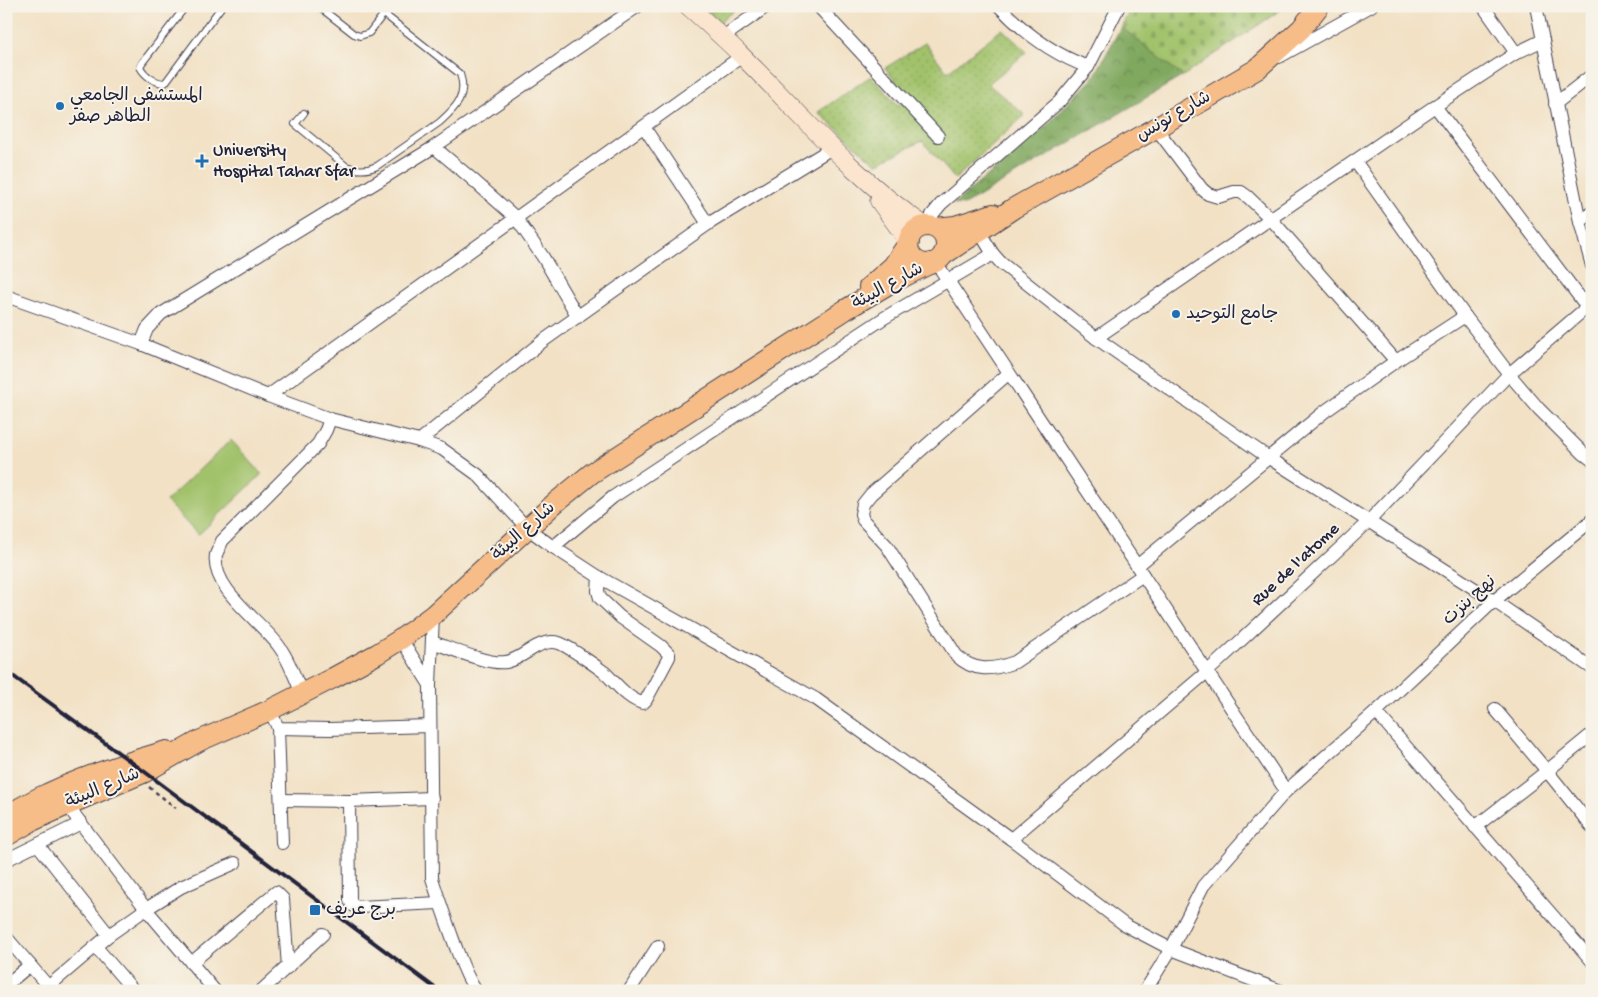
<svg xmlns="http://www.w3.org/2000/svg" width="1598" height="997" viewBox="0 0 1598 997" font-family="'Gochi Hand','Playpen Sans Arabic',sans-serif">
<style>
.green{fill:url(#green-dots);stroke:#627253}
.forest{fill:url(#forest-crowns);stroke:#51654d}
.cemetery{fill:url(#cemetery-stones);stroke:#627253}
.pitch{fill:#a1c26b;stroke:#627253}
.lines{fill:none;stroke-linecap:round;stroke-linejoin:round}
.lane-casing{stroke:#413f50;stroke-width:8}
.street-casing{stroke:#413f50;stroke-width:14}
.secondary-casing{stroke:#413f50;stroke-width:19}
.primary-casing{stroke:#413f50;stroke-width:22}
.path{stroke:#413f50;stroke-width:2.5;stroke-dasharray:4 4;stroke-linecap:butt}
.lane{stroke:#fff;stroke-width:6}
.street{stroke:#fff;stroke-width:12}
.secondary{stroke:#fce5cf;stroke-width:18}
.primary{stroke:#f7bd88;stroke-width:20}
.rail{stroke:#22223b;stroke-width:4}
.poi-dot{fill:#1f6fb2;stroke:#f7f3e8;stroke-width:2}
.labels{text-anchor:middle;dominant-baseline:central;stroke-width:4;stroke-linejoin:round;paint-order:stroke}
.poi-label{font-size:18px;fill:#22223b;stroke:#f7f3e8;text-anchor:start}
.street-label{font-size:18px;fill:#22223b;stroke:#f7f3e8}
</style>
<defs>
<pattern id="green-dots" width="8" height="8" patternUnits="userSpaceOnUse" patternTransform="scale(1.25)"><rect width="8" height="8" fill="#a1c26b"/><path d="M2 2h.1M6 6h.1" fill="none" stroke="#8aa65e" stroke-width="1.8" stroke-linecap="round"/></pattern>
<pattern id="forest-crowns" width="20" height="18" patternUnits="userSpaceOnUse" patternTransform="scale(1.25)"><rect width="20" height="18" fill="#80a85f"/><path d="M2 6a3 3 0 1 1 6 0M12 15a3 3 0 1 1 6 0" fill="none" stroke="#688850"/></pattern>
<pattern id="cemetery-stones" width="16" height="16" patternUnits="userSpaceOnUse" patternTransform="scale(1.25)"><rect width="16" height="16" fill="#a1c26b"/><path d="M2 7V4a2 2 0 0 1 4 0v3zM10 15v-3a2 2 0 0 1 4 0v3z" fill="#8aa65e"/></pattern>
</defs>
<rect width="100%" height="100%" fill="#f7f3e8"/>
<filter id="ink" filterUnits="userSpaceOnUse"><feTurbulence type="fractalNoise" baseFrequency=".02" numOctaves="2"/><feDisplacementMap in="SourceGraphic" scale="10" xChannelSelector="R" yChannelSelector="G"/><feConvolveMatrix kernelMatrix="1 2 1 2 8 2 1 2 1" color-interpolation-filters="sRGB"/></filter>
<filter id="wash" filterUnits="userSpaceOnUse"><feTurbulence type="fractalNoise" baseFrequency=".0096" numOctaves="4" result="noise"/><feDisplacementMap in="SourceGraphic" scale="20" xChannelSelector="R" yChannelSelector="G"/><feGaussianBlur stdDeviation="1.12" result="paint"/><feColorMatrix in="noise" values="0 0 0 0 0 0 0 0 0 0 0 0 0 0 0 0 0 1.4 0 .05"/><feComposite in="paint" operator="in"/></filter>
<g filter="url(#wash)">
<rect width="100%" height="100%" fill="#f2e1c5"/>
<g class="green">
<polygon points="703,6 740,6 719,22"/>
<polygon points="1002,29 1027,52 988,84 1025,115 955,179 922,141 876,164 818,112 871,76 898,105 908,97 885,68 925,43 947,72"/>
</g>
<polygon class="forest" points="1121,27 1183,76 964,205 954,204 1046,126 1094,77"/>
<polygon class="cemetery" points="1132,6 1284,6 1282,9 1183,76 1121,27"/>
<polygon class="pitch" points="231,440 262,474 198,535 166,501"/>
</g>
<g filter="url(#ink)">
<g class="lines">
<defs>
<g id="lane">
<path d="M186 6 142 63 140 67C145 76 155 83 165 83L222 6"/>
<polyline points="318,6 354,34 360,36 369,33 390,6"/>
<path d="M304 113 295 124 346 166C357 171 366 171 377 166L440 122C455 108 468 97 460 74L384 14"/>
</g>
<g id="street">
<polyline points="818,6 938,136"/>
<path d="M999 6C1025 34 1053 54 1088 67"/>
<polyline points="1483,6 1516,53"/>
<polyline points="1536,6 1580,222 1592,266"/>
<polyline points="723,37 767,6"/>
<polyline points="1279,57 1371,6"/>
<polyline points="1555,104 1592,75"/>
<polyline points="1435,106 1587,307"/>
<polyline points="644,127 708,224"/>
<polyline points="1156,128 1202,189 1208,194 1218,197 1234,192 1241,192 1248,197 1271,219 1396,361"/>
<polyline points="434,147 472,179 516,218 543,257 578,317"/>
<polyline points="1355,161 1465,316 1509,374 1539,409 1584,454 1592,460"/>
<polyline points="1580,222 1592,212"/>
<polyline points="933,226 932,215 941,204 1059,102 1088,67 1119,6"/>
<polyline points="979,231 993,254 1001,263 1096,338 1269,458 1494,601 1592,668"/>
<polyline points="935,261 1286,791"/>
<polyline points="6,296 141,344 268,396 330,419 419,441 442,449 478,475 527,528 553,547 599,577 816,699 1011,839 1125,925 1171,949 1281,991"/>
<polyline points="1096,338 1435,106 1516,53 1543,40"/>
<polyline points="141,344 147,329 161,314 434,147 638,6"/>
<path d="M1009 373 871 494 863 504 861 514 863 520 887 546 956 655C974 673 993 670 1015 662L1143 575"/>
<polyline points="268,396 742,56"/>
<polyline points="419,441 543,341 708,224 832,148"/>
<polyline points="553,547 613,497 884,318 993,254"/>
<polyline points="1137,566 1324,412 1396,361 1465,316"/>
<path d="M433 615 430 685 432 878C439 901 447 923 455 945 461 961 466 977 476 991"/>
<polyline points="401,639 430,685"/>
<path d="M432 642C450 648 488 665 506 662 524 659 539 637 559 643 568 646 596 666 604 672 615 682 628 700 643 703L646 700 669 657V654L661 646 620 617 600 598 598 591 599 577"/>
<path d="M302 694C295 678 289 659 278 645 261 621 211 589 216 555 217 551 221 545 222 541L318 444 326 430 330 419"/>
<polyline points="1495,709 1547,771 1592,827"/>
<polyline points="270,710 278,728 329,729 430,726"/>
<polyline points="1376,712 1592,961"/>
<polyline points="278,728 282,843"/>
<polyline points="281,800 349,801 432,798"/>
<polyline points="349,801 350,900 352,905 359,907 439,903"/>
<polyline points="67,805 146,909 215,991"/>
<polyline points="1475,827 1547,771 1592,734"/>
<polyline points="1011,839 1207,672 1368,522 1509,374 1592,303"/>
<polyline points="38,845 109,935"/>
<polyline points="6,860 81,823"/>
<polyline points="6,937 52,991"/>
<polyline points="96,947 134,991"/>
<polyline points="191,963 276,892 283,899 288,967"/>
<polyline points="6,985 30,965"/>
<polyline points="49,986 109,935 146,909 181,887 235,863"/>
<polyline points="261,991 323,934"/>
<polyline points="629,991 658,946"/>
<polyline points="1145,991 1171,949 1203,886 1286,791 1376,712 1494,601 1592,520"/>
</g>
<g id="secondary">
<path d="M688 6C706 22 724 38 741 55 801 114 855 179 925 226"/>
<polyline points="879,201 909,242"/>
</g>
<g id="primary">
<circle cx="927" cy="245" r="19"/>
<polyline points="936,228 955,226 993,214"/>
<polyline points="943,255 1014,208 1156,128 1257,69 1301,29 1319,6"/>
<polyline points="869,287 893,266 909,242"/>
<path d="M6 816C20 808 33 800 47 794 85 776 125 763 166 751"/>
<polyline points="6,836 30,822 67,805 145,772 199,741 270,710 333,678 377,654 401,639 433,615 555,503 592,473 845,310 887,285 931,263"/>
</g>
</defs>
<use href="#lane" class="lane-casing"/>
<use href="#street" class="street-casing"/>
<use href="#secondary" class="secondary-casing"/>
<use href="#primary" class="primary-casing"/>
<polyline class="path" points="149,787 176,808"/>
<use href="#lane" class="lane"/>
<use href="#street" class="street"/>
<use href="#secondary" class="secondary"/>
<use href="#primary" class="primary"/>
<polyline class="rail" points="6,671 145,772 439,991"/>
</g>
</g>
<g class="poi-dot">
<circle cx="60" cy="106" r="5"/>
<path d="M199.5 153.5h5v5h5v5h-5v5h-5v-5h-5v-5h5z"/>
<circle cx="1176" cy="314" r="5"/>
<rect x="309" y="904" width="12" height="12" rx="2.5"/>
</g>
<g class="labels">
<g class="poi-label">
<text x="70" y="96">المستشفى الجامعي<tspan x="70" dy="21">الطاهر صفر</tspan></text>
<text x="213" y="151">University<tspan x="213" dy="21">Hospital Tahar Sfar</tspan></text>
<text x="1186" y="314">جامع التوحيد</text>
<text x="326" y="910">برج عريف</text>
</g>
<g class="street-label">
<text transform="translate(1174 117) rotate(-30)">شارع تونس</text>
<text transform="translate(888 287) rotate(-29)">شارع البيئة</text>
<text transform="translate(524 532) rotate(-42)">شارع البيئة</text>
<text transform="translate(1296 565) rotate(-43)">Rue de l'atome</text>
<text transform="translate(1470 601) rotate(-42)">نهج بنزت</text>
<text transform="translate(103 789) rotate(-23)">شارع البيئة</text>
</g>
</g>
<rect width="1598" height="997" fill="none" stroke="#f7f3e8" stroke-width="25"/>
</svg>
